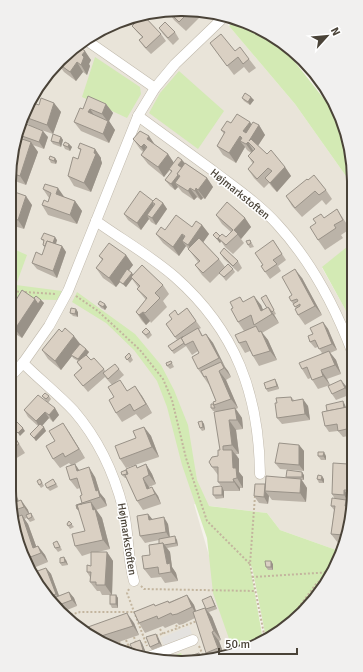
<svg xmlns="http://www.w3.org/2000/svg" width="363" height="672" viewBox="0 0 363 672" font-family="Signika,sans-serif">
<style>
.residential{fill:#e9e4d9}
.green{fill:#d3eab4}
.parking{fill:#e4e2df}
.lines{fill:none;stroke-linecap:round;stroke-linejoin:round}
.minor-casing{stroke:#c1baad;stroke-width:11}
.path{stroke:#c3b59e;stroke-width:2;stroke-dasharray:2 2;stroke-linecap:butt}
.minor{stroke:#fff;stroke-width:10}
.wall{fill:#bbb3a8}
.shaded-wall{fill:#999288}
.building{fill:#dad0c3;stroke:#999288}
.labels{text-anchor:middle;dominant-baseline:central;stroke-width:3;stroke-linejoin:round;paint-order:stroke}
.street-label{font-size:11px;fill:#4a4338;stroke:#fff}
.rim{fill:none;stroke:#4a4338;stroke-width:2}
</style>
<rect width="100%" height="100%" fill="#f5f2eb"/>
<polygon class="residential" points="204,10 221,16 229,26 295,104 353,186 353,242 322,268 345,309 353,331 354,502 339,551 280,530 267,513 194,504 237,652 193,663 137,657 86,634 45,596 18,546 9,490 9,170 32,95 76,45 137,15"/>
<g class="green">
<polygon points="234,21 268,32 280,43 335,113 353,159 353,186 295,104 229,26"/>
<polygon points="95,57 140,87 141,94 127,118 82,97"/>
<polygon points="301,63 325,85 330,99"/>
<polygon points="179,71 224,111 198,149 149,113 160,93"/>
<polygon points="353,242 353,331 345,309 322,267"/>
<polygon points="9,247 27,255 16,285 62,291 58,300 9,299"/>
<polygon points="77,292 135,334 161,365 174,390 188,425 197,480 209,506 267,513 280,530 339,551 334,566 327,568 328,576 331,577 295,620 266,638 252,567 250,566 263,640 259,642 234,653 213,593 207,538 182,465 167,407 157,381 134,350 106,323 72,302"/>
<polygon points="181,653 185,662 164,660"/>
</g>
<polygon class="parking" points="189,626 192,634 164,645 161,638"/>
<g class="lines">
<defs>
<g id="minor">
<polyline points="86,40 155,88"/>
<path d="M138 116C163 134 187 152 212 170 234 187 258 203 277 224 312 262 335 306 353 354"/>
<path d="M96 221C121 239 151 256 175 277 236 331 259 394 260 474"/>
<path d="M23 363C39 379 58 394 74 411 98 439 114 473 123 508 129 532 127 557 134 581"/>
<polyline points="9,378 23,363 49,326 68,291 138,116 155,88 175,64 224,17"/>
<polyline points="146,658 193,640"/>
</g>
</defs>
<use href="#minor" class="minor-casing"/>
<g class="path">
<polyline points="294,57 331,102"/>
<polyline points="9,291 55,294"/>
<polyline points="76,296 98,311 140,350 163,379 172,400 186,458 207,521 250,564"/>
<polyline points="255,496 250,564 265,639"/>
<polyline points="252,577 333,572"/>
<polyline points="141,586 144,589 255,591"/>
<polyline points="129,589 127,593 147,646"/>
<polyline points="67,616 80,612 134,612"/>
<polyline points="176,625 178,629"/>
<polyline points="284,627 316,584 329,573"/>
<polyline points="160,629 163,634"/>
<polyline points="156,636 197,621"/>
<polyline points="134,637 136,643"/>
<polyline points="126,640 129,647"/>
<polyline points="119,641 122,649"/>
<polyline points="199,646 205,660"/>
<polyline points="120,649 133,645"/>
</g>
<use href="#minor" class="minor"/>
</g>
<g class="wall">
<polygon points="204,10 206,11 186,31 174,20 169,13"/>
<polygon points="132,26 161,34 166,41 151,54 144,47 139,40 142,37 137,32"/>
<polygon points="159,28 175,32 179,39 173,45 163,34"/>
<polygon points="210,43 235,51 249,59 256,68 249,73 244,67 234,75"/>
<polygon points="76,45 91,60 89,64 90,66 87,75 83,72 76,81 64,72 59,65"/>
<polygon points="242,98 254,100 250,105 244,101"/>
<polygon points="30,102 39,105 54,103 61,112 53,134 30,126 25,119"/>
<polygon points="106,104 113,113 109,121 115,130 109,143 81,131 74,122 83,109"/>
<polygon points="250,122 251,124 259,125 265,135 258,146 267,154 285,167 291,176 277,192 272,187 269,183 264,188 254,178 248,169 253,164 248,156 251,153 247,150 245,147 236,163 223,155 217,146 224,134 221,130 231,123"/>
<polygon points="22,136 48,137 44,149 33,145 38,152 26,185 12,180 9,176 9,170 24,140"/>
<polygon points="149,136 155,145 168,154 174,163 182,160 185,163 207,178 213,187 205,199 203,198 201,200 197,197 194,200 182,192 178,187 175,190 170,186 165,180 171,172 170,170 164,177 148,164 141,155 143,152 140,149 133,139"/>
<polygon points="61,137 63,140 61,147 53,144 51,141"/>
<polygon points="69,144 72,147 70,151 65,149 63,145"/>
<polygon points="78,148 95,149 101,158 101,160 102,163 91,192 74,186 68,176 78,159 81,151"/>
<polygon points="55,158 57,161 56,164 51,163 49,159"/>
<polygon points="308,180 326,190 332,199 326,205 322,200 302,217 292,206 286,196"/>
<polygon points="43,189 75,201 82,211 77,224 48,215 42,205 48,202 49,198"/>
<polygon points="9,190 32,205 24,229 14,226 9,220"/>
<polygon points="153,201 163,203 167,209 156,225 151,222 149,219 141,230 128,220 124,214"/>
<polygon points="337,209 350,229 341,235 343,238 325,250 318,240 324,218"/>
<polygon points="216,215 245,218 251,227 241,239 244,243 233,254 225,247 221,241 220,243 213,235 226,237 231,232 222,224"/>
<polygon points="202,225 209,234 203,242 219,259 225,267 233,269 235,272 226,281 220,273 210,283 202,275 195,265 198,262 186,246 179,256 163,243 156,234 165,230 192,227"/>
<polygon points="41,239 57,240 56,244 62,246 66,252 57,278 37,269 32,263 42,255 45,248 43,245 44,242"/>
<polygon points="250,240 254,247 250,248 248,245"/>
<polygon points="273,240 286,260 278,266 281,271 270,279 261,266 263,265"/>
<polygon points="220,253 238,261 242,268 238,272 224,259"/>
<polygon points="126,255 133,265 129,270 133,275 163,285 169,294 163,301 167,307 151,323 150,321 146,325 142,321 136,312 146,300 137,289 138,287 132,279 126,287 120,282 116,287 103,278 96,268 102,260 99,256"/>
<polygon points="302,278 322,315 305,325 298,315 296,308 291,301 292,295"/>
<polygon points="266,295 276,314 274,315 279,323 262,333 268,340 277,360 259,366 250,351 245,353 239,343 244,331 238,322 233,308 240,297 243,302 261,305 263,310 267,308"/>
<polygon points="9,296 16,300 34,298 41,300 44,303 22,338 9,330"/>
<polygon points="98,304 107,307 105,310 101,308"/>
<polygon points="187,308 201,328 199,329 203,336 206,334 213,343 225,367 228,371 231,377 226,380 238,408 236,409 242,418 243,429 236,430 239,454 236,454 239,459 239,472 243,477 243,488 240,488 240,491 224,491 224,498 216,499 213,495 221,486 218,482 218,475 212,467 218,456 220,450 218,411 217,410 218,411 213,411 211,408 213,404 216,401 209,385 198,369 199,353 198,351 192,355 186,346 174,354 168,346 177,340 166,324"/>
<polygon points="78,312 78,317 73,316 70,313"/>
<polygon points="323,322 328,329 337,350 330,353 336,360 341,374 327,379 330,385 318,389 311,378 308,379 302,369 322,353 318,347 315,348 310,342 313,334"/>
<polygon points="62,332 80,344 86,349 89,352 87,355 91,360 104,369 105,371 119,369 124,375 116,382 127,391 142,396 152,413 141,420 136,414 122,422 116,413 112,385 105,377 88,392 74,375 81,368 77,362 78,361 73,358 72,356 61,370 48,359 42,350"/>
<polygon points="142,332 150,332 152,335 148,339"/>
<polygon points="129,353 133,360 130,363 125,357"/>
<polygon points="171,361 174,367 170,369 167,366"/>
<polygon points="277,383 279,389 268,392 266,389"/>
<polygon points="346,386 349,395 336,400 332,394"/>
<polygon points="42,396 49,396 51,399 48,403"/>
<polygon points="291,397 294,400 308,406 310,420 282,424 277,418 277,403"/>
<polygon points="343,401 346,407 347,407 352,413 353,423 353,435 343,437 338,431 329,432 325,426 327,411"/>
<polygon points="55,408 59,415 53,422 49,418 42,426 46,431 36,441 30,434 38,426 28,417 24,410"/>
<polygon points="202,421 204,424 205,430 202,431 200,428"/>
<polygon points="144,427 151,436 159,457 126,468 120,459"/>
<polygon points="11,431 25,453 15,459 12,454 9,455 9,432"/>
<polygon points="69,432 85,458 75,464 79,470 95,477 100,493 105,499 107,506 96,510 102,518 110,549 98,552 107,552 113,561 112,595 102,595 100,591 97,591 90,582 90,577 87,572 91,566 91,553 82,556 75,546 85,531 79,511 77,509 82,503 82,495 80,488 77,489 70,480 71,465 69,463 60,468 53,459"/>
<polygon points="299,445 304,451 304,471 280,469 275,463"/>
<polygon points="318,456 326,456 326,460 321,460"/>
<polygon points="146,464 152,474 156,484 149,487 149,488 158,496 161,504 143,510 137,501 127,478 125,478 122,475 126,470 127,472 136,465 137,468"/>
<polygon points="352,470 351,496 349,496 348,501 346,501 350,506 352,507 341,544 338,543 331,534 334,510 331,506 335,499 332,494"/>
<polygon points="304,475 304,480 302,480 307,488 306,502 272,500 269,496 268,504 259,503 254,496 265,484 266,485 287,478 286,477"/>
<polygon points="40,479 44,486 41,488 39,485"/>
<polygon points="317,479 324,479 324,483 319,483"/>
<polygon points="11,482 19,501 21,500 28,510 29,514 31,513 33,516 35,520 30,522 27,518 24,519 28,524 36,546 38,546 45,555 48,562 31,569 18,546 15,518 15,517 13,517 9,490"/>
<polygon points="56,483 58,487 50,491 47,488"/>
<polygon points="148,514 152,519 168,524 170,537 177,540 178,546 167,548 170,552 172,567 176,573 178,581 165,583 161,577 151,578 144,569 150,555 159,544 159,540 145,543 140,536"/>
<polygon points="69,521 74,527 70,529 67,524"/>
<polygon points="57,541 59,544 62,550 58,552 55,548"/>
<polygon points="66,560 68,565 62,566 60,563"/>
<polygon points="273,564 273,570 268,570 266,567"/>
<polygon points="46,568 51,574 59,596 69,592 74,598 77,606 62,612 45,596"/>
<polygon points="116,595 118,598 118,608 112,608 110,604"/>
<polygon points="187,595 194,605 196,611 205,608 213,600 217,609 209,612 212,617 221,640 219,641 224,655 210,659 206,653 195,618 183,624 179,625 177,623 165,628 163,626 145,633 139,623 155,606 168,601 169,602"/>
<polygon points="134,623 139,635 110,645 91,636"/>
<polygon points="158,637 162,646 152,650 150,647"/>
<polygon points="142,643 146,653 136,657 134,653"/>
</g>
<g class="shaded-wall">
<polygon points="85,51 91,60 89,64 90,66 87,75 81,65 82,55"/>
<polygon points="77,62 83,72 76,81 70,72"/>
<polygon points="251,97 254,100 250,105 248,102"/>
<polygon points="54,103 61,112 53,134 47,125"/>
<polygon points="106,104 113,113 109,121 115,130 109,143 103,134 108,122 102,114"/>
<polygon points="90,109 96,118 88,112"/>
<polygon points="250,122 255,130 259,125 265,135 255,150 243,131"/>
<polygon points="43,131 48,137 44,149 39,142"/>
<polygon points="149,136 155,145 147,139"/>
<polygon points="240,136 245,143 240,141 245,147 236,163 229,153"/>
<polygon points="61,137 63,140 61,147 59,143"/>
<polygon points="31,142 38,152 26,185 20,176"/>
<polygon points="248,142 254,152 253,154 246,144"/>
<polygon points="69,144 72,147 70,151 68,147"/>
<polygon points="144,144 150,154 148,157 141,147"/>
<polygon points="95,149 101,158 101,160 102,163 91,192 84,183"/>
<polygon points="168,154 174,163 164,177 158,167"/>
<polygon points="55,158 57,161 56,164 54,161"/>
<polygon points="182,160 187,166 184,170 178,165"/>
<polygon points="285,167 291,176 277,192 270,183"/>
<polygon points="178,175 182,181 175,183 178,187 175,190 171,184"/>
<polygon points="207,178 213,187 205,199 198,190"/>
<polygon points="58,188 65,198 56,194"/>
<polygon points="190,188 197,197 194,200 188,191"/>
<polygon points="196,188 203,198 201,200 195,191"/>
<polygon points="26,196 32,205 24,229 18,220"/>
<polygon points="75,201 82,211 77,224 70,215"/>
<polygon points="153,201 155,204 152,202 156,209 147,215 149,219 141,230 137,223"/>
<polygon points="163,203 167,209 156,225 152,218"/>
<polygon points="245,218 251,227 241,239 234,230"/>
<polygon points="202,225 209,234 195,254 188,245"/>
<polygon points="182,234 189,243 182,241 186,246 179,256 173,247"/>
<polygon points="55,237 57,240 55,246 52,243"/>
<polygon points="219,238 221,241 220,243 217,239"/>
<polygon points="62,246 66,252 57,278 53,271"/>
<polygon points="126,255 133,265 120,282 119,281 120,282 116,287 109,278"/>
<polygon points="295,269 302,278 322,315 315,306"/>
<polygon points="132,273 134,276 131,277 132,279 126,287 123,284"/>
<polygon points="254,296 261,305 266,317 261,311"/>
<polygon points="35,299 41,300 44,303 22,338 15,329"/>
<polygon points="105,304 107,307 105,310 103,307"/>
<polygon points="268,307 275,316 279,323 272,314"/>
<polygon points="76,309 78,312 78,317 75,314"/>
<polygon points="143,312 150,321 146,325 139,315"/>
<polygon points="323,322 328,329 337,350 332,344"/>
<polygon points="261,331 268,340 277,360 270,351"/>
<polygon points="206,334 213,343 225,367 219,358"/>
<polygon points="74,336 81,345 71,355 72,356 61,370 55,361"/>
<polygon points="86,349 89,352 80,363 78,359"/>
<polygon points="329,351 336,360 341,374 335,365"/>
<polygon points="221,362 228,371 231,377 224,368"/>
<polygon points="321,370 327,379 330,385 323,376"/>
<polygon points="219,371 226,380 238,408 231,399"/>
<polygon points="275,379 277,383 279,389 277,386"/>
<polygon points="341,380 346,386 349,395 345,388"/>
<polygon points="135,386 142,396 152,413 146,404"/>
<polygon points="303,399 308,406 310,420 305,414"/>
<polygon points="343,401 345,405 346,411 344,408"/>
<polygon points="347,407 352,413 353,423 353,432 351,428"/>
<polygon points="55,408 59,415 53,422 49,415"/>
<polygon points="235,408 242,418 243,429 237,420"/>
<polygon points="45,412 49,418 40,428 36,421"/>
<polygon points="229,420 236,430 239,454 232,445"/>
<polygon points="202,421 204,424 205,430 203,427"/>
<polygon points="63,423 69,432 85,458 79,449"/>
<polygon points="44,427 46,431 36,441 34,438"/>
<polygon points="144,427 151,436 159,457 152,447"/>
<polygon points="23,428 25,431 20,436 18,433"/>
<polygon points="299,445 304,451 304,471 299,465"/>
<polygon points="232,450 239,459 239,472 243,477 243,488 237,478 233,468"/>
<polygon points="324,452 326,456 326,460 323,456"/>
<polygon points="75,464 81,473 77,471"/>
<polygon points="146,464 152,474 156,484 149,475"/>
<polygon points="348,464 352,470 351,496 347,490"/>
<polygon points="89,467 95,477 100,493 105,499 107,506 96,491"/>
<polygon points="302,472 304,475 304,480 302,477"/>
<polygon points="322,476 324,479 324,483 321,480"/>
<polygon points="143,478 149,487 152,495 147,489"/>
<polygon points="233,479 240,488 240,491 234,482"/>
<polygon points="301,479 307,488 306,502 300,493"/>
<polygon points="9,480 11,482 21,508 16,502 9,485"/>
<polygon points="265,484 269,491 265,491 269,496 268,504 264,497"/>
<polygon points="152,487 158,496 161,504 155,494"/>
<polygon points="222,487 224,491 224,498 222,495"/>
<polygon points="344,490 349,496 348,501 344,495"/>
<polygon points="21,500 28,510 30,516 24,507"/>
<polygon points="346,500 352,508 345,506"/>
<polygon points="91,502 102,518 110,549 103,540 93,510"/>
<polygon points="148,514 153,520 149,520"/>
<polygon points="22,515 28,524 39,554 33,548"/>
<polygon points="164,517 168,524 170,539 166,532"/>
<polygon points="175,536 177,540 178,546 176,543"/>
<polygon points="163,543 170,552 172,567 176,573 178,581 171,572 167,564"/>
<polygon points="38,546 45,555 48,562 41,553"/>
<polygon points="107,552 113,561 112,595 105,585"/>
<polygon points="64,557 66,560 68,565 65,562"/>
<polygon points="271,561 273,564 273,570 271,567"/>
<polygon points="46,568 51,574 61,601 56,594"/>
<polygon points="69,592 74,598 77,606 72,600"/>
<polygon points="116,595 118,598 118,608 116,604"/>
<polygon points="187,595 194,605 198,617 192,607"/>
<polygon points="211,596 213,600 217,609 215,606"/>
<polygon points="205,608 212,617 221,640 214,631"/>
<polygon points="127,613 134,623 139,635 133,626"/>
<polygon points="212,632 219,641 224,655 223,655 218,648"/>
<polygon points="156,634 158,637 162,646 159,643"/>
<polygon points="140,640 142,643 146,653 143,650"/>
</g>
<g class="building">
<polygon points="190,11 179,22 170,13"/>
<polygon points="143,15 161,34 146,48 139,40 143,37 132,26"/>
<polygon points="165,22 175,32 168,38 159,28"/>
<polygon points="221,34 235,51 240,47 249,59 243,64 238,57 227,66 210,43"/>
<polygon points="76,45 85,51 82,55 84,57 81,65 77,62 70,72 59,64"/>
<polygon points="245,93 251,97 248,102 242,98"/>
<polygon points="88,96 106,104 102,114 90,109 88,112 108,121 103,134 74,122 80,108 83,109"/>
<polygon points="41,98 54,103 47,125 25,117 30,102 39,105"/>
<polygon points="237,114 250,122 243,131 246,133 253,122 259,125 249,141 251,139 267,154 271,150 285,167 270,183 265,178 272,171 268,168 257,179 248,169 254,162 248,156 255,149 248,142 246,144 240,141 242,138 240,136 229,153 217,146 225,132 221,130 227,121 231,123"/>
<polygon points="26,124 43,131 39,142 22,136"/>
<polygon points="140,131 149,136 147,139 168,154 158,167 141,155 147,147 144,144 141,147 133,139"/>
<polygon points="53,134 61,137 59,143 51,141"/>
<polygon points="19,138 31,142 20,176 9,172"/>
<polygon points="65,142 69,144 68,147 63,145"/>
<polygon points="80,143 95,149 94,153 96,154 84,183 68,176 73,157 78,159 81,149 78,148"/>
<polygon points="50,156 55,158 54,161 49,159"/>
<polygon points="178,157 182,160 178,165 182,168 177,174 178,175 171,184 165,180 172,171 169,169"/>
<polygon points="185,163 207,178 198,190 196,188 195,191 190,188 188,191 175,183 180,176 177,174"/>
<polygon points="314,175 326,190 319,195 315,191 295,208 286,196 307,179 308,180"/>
<polygon points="45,184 58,188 56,194 75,201 70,215 42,205 44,200 48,202 51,193 43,189"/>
<polygon points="9,190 26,196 18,220 9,217 9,210 10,207 9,206"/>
<polygon points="140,191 153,201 137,223 124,214"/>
<polygon points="156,198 163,203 152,218 147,215 155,204 152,202"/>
<polygon points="227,202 245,218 234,230 238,234 226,245 218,238 222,234 226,237 233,230 216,215"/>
<polygon points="337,209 343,220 334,225 336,228 318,240 310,227 316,223 313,219 321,214 324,218"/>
<polygon points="176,215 192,227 196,221 202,225 188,245 182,241 185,236 182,234 173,247 156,234 161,227 165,230"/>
<polygon points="216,232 220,236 217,239 213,235"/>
<polygon points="44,233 55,237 53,243 47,241 45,246 43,245 44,240 41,239"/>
<polygon points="199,238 219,259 203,273 195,265 200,261 188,249"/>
<polygon points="250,240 251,243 248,245 246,241"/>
<polygon points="273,240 282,254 273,260 277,264 265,272 261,266 263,265 255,253"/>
<polygon points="47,241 62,246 53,271 32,263 36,252 42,255"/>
<polygon points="109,243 126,255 109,278 96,268 103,259 99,256"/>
<polygon points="224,248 238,261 233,266 220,253"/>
<polygon points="228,264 233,269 224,277 219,273"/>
<polygon points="142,265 163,285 155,293 160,298 145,313 143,312 139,315 136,312 147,298 137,289 140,286 131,277"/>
<polygon points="127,269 132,273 123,284 119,281"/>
<polygon points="295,269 315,306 298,315 295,309 300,306 300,304 295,307 293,304 298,301 297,299 291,301 289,297 292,295 282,277"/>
<polygon points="22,290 35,299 15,329 9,325 9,296 16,300"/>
<polygon points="266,295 274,310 272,312 268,307 267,308 261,298"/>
<polygon points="36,296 41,300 38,304 34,298"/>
<polygon points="254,296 261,311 268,307 272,314 254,325 251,315 238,322 231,309 233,308 230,302 240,297 243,302"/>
<polygon points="100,301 105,304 103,307 98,304"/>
<polygon points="71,308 76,309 75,314 70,313"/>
<polygon points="187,308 196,321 175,337 166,324 172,319 169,315 175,310 178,315"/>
<polygon points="323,322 332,344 319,349 315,340 310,342 308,336 313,334 310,328"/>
<polygon points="256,326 259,332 261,331 270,351 253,356 246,341 239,343 235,335"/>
<polygon points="65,328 74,336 55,361 42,350 59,329 62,332"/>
<polygon points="146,328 150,332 146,335 142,332"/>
<polygon points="198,328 202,336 206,334 219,358 198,369 192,357 199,353 193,341 185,345 181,338"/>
<polygon points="182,337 183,337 181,338 184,343 172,351 168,346"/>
<polygon points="80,344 86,349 78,359 71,355"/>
<polygon points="329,351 335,365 321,370 323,376 312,380 307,367 302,369 299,363"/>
<polygon points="129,353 131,356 127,360 125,357"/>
<polygon points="86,355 91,360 94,358 104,369 83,386 74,375 82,368 77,362"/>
<polygon points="171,361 172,363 167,366 166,363"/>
<polygon points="221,362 224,368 219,371 231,399 214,405 213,402 216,401 206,376 204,377 201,371"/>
<polygon points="115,364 119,369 108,379 103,373"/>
<polygon points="275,379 277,386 266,389 264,383"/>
<polygon points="120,380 127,391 135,386 146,404 134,411 130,404 116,413 109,400 114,397 108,387"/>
<polygon points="341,380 345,388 332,394 328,386"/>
<polygon points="45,393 49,396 46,399 42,396"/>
<polygon points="38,395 55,408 49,415 45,412 36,421 24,410"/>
<polygon points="291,397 292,401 303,399 305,414 277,418 275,403 277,403 276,398"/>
<polygon points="343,401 344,408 327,411 326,405"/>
<polygon points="211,404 213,404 215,408 211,408"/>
<polygon points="347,407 351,428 338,431 337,424 325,426 322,412"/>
<polygon points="235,408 237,420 229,420 232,445 223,446 223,450 232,450 233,468 236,468 237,478 233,479 234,482 218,482 218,467 212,467 209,462 212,457 218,456 218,450 220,450 214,412"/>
<polygon points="202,421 203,427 200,428 198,422"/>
<polygon points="17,422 23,428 18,433 12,427"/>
<polygon points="63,423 79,449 65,457 63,453 53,459 46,446 55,441 49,431"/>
<polygon points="40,424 44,427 34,438 30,434"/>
<polygon points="144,427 152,447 120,459 115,446 136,438 133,431"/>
<polygon points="11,431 19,444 9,450 9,432"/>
<polygon points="279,443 299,445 299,465 275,463"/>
<polygon points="318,452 324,452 323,456 318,456"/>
<polygon points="333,463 348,464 347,490 344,490 344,495 332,494"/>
<polygon points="75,464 77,471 89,467 96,491 98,490 100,497 82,503 80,496 82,495 77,478 70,480 66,467"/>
<polygon points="146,464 149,475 143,478 147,489 152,487 155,494 137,501 125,475 128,474 126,469 136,465 137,468"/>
<polygon points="126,470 127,474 122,475 121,472"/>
<polygon points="287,470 302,472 302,477 286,477"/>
<polygon points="318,475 322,476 321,480 317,479"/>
<polygon points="266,476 301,479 300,493 265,491"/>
<polygon points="40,479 42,483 39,485 37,481"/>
<polygon points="53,479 56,484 47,488 45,484"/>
<polygon points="255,484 265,484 264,497 254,496"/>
<polygon points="9,485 16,502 21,500 24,507 12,511 9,490"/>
<polygon points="221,486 222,487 222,495 213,495 213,487"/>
<polygon points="332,498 346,500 345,506 352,507 343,535 331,534 335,506 331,506"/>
<polygon points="91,502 93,510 95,509 103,540 75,546 72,534 85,531 77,505"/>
<polygon points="82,503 82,504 77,505 78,509 77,509 76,505"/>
<polygon points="31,513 32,517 28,519 26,515"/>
<polygon points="148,514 149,520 164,517 166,532 140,536 137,516"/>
<polygon points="22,515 33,548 38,546 41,553 25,559 20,549 18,546 14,518"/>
<polygon points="69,521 72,524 68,526 67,524"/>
<polygon points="175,536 176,543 164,545 163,543 159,544 159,539"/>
<polygon points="57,541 60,547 55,548 53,543"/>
<polygon points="163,543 167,564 170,563 171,572 159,574 158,567 144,569 142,556 150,555 149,545"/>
<polygon points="91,552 107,552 105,585 96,585 96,582 90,582 91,572 87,572 87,565 91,566"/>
<polygon points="64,557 65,562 60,563 60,558"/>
<polygon points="265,561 271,561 271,567 266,567"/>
<polygon points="46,568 56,594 47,598 45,596 32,573"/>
<polygon points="69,592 72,600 56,606 52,603 51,599"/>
<rect x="110" y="595" width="6" height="9"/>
<polygon points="187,595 192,607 177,614 172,615 171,613 158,619 157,616 139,623 134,612 154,604 155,606 168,601 169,603"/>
<polygon points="211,596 215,606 206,609 205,608 206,609 202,600"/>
<polygon points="205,608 214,631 212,632 218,648 206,653 193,612"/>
<polygon points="127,613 133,626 95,638 91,636 88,627"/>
<polygon points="156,634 159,643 150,647 146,637"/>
<polygon points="140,640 143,650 134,653 130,644"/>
<polygon points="199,653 202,660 192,663 190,656"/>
</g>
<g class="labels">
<g class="street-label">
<text transform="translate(240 194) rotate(39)">Højmarkstoften</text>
<text transform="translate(127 539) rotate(81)">Højmarkstoften</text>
</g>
</g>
<path d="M0 0H363V672H0ZM181 16H182A165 165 0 0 1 347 181V491A165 165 0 0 1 182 656H181A165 165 0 0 1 16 491V181A165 165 0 0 1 181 16Z" fill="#f1f0ef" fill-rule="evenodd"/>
<path class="rim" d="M181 16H182A165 165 0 0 1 347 181V491A165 165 0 0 1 182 656H181A165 165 0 0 1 16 491V181A165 165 0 0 1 181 16Z"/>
<g transform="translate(327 36) rotate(63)" stroke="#ffffff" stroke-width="3" paint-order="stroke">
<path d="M0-3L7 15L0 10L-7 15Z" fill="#4a4338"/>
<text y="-6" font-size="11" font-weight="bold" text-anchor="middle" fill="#4a4338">N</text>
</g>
<path d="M219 648v6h78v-6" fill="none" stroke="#4a4338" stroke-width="2"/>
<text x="225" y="648" font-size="12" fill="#4a4338" stroke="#ffffff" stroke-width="3" paint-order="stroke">50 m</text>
</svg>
